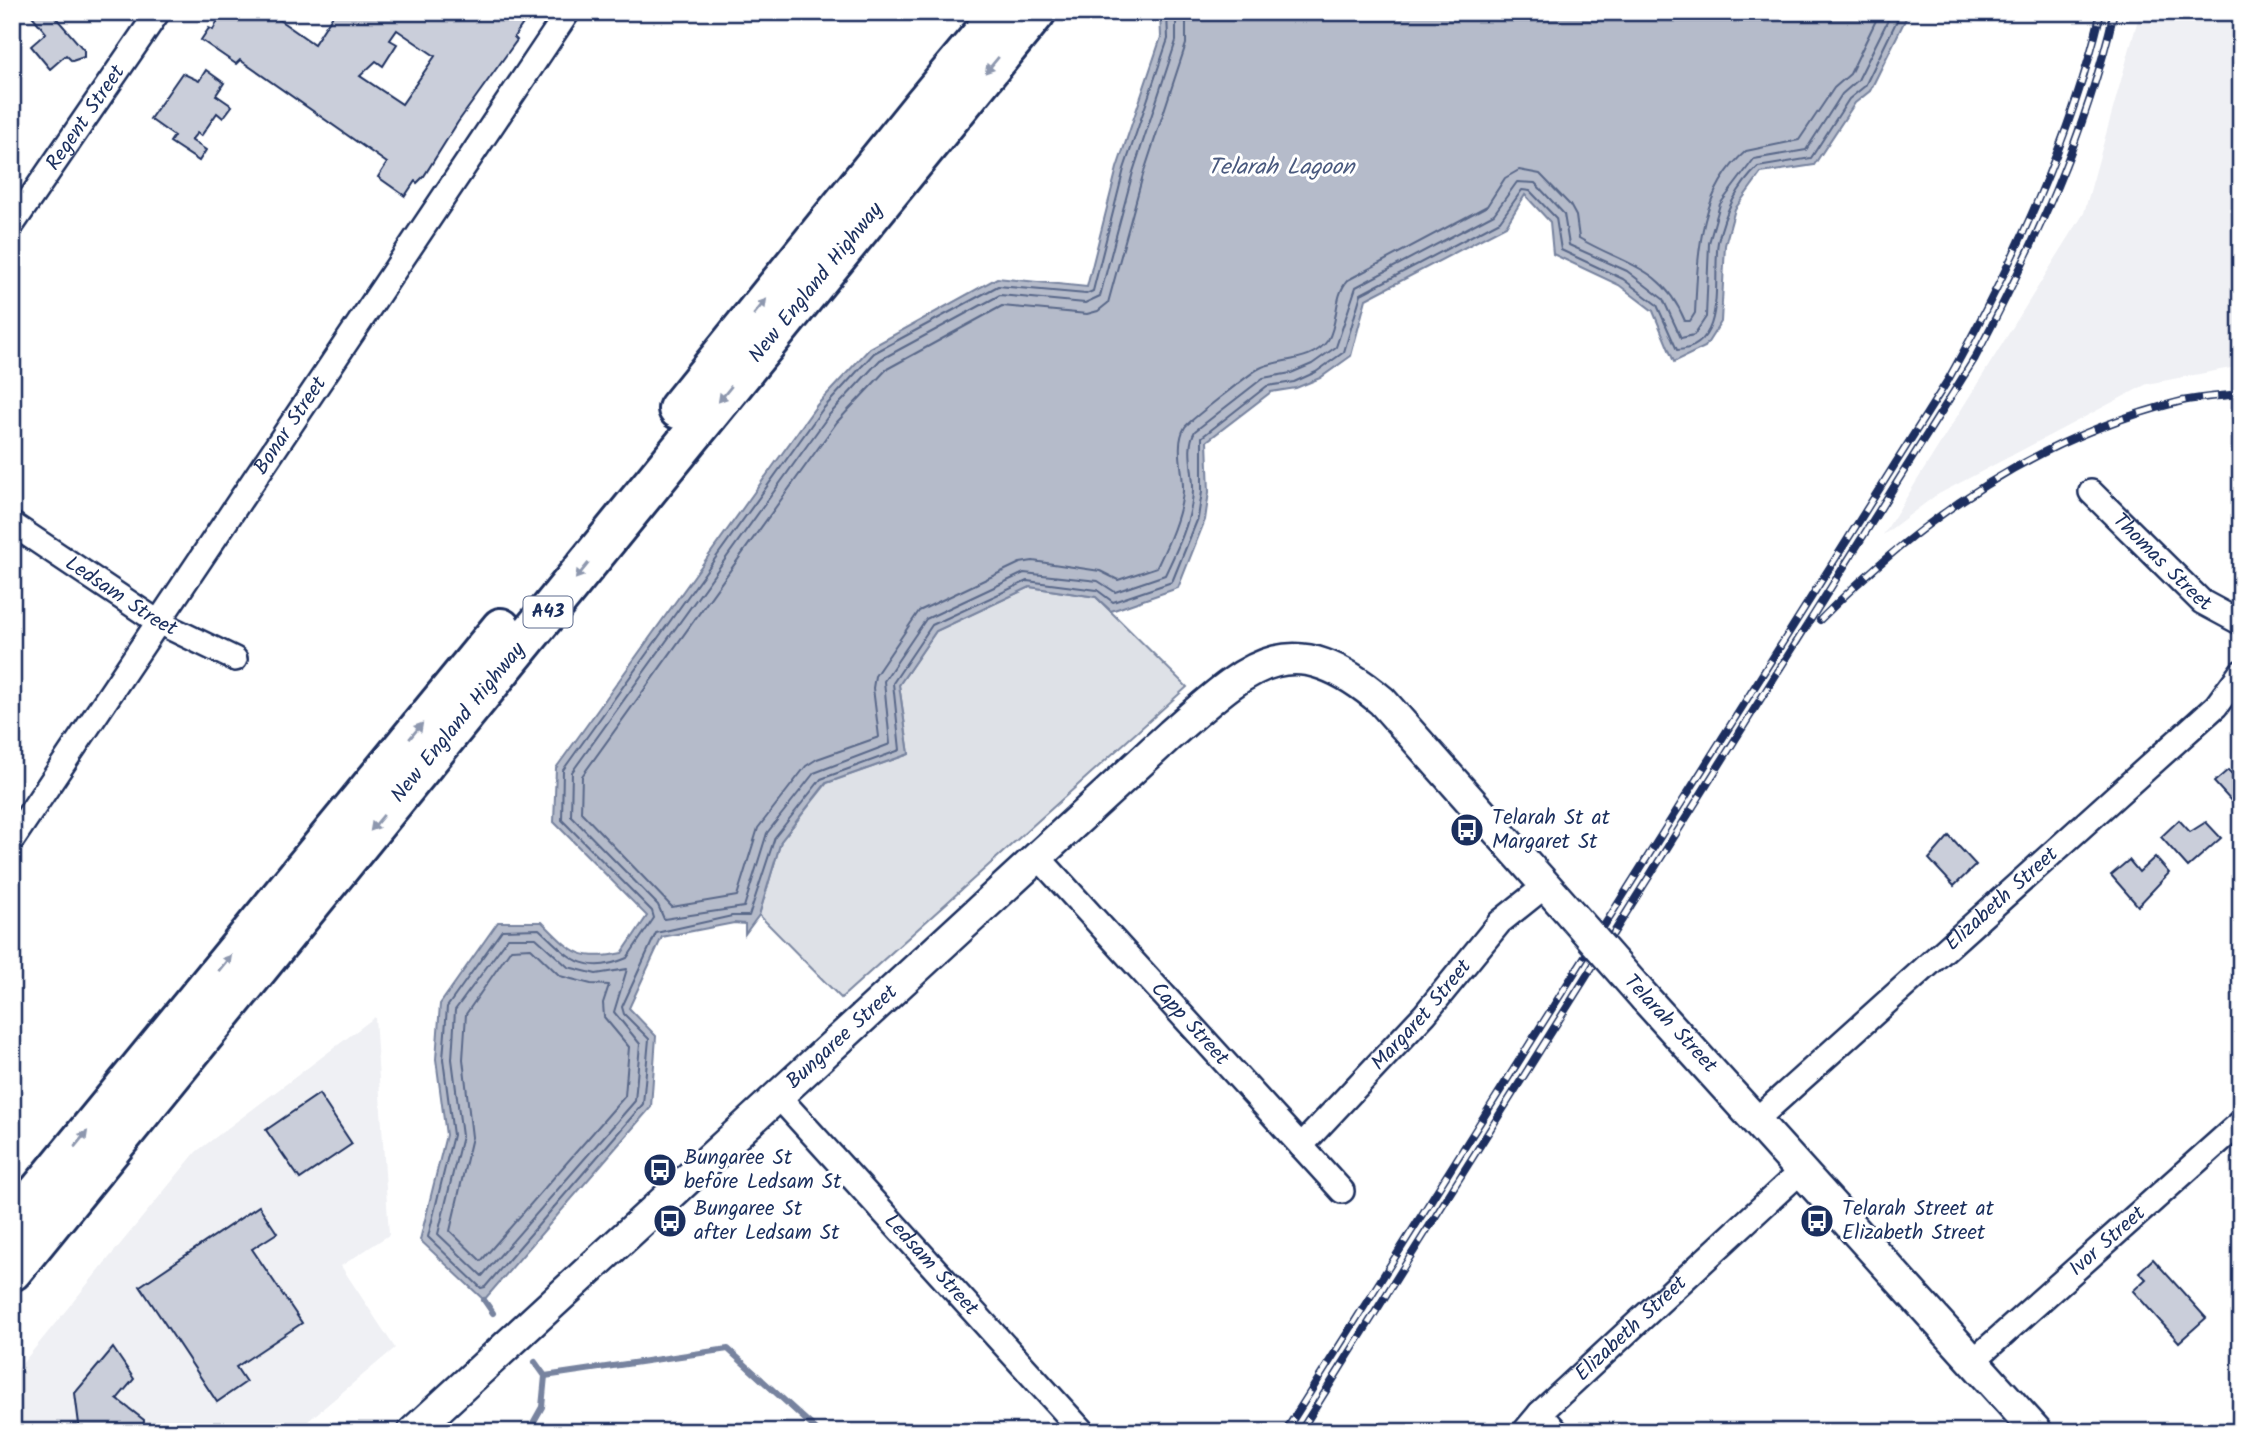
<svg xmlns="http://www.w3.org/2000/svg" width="2253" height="1444" viewBox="0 0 2253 1444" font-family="Kalam,sans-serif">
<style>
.built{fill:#eff0f4}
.green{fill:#dee1e7;stroke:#7c88a2;stroke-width:2}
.water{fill:#b5bbca;stroke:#77839f;stroke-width:2}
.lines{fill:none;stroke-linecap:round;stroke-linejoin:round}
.shore{stroke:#596789;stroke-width:2}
.stream{stroke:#77839f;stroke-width:6}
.building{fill:#caceda;stroke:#1b2f5e;stroke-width:2;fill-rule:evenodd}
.minor-casing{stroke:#1b2f5e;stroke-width:28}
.tertiary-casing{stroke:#1b2f5e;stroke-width:35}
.trunk-casing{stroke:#1b2f5e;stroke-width:44}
.minor{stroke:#fff;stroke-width:23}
.tertiary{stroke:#fff;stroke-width:30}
.trunk{stroke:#fff;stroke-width:38}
.rail-casing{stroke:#1b2f5e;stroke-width:8}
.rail{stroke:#fff;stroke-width:5;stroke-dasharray:16;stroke-linecap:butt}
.tertiary-bridge-casing{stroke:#1b2f5e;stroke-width:35;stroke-linecap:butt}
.tertiary-bridge{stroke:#fff;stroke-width:30}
.oneway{fill:#8d97ae}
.labels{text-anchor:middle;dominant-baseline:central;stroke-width:6;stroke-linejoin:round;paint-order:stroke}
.shield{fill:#fff;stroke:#5f6d8e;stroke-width:2}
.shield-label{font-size:19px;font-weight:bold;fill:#1b2f5e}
.street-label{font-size:21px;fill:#1b2f5e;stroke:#fff}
.poi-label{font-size:21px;fill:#1b2f5e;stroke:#fff;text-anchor:start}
.water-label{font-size:23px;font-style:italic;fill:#49597e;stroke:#fff}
</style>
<rect width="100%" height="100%" fill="#fff"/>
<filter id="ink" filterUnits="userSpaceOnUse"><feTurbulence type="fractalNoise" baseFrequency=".0143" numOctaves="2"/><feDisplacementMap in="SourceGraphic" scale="14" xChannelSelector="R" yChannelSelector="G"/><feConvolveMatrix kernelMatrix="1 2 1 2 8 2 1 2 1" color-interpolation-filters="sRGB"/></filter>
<g filter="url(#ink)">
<g class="built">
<polygon points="2140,12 2241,12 2241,366 2147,384 1935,496 1883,535 2084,213"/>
<polygon points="375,1017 389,1235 341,1266 395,1348 295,1432 12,1432 12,1376 196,1152"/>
</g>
<polygon class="green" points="1030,587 1096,597 1187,687 841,998 759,915 781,841 827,783 909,754 899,685 936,631"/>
<path class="water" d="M1160 12H1909L1870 91 1855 103 1814 165 1761 173 1735 209 1725 245 1721 322 1705 347 1674 362 1653 311 1619 285 1553 254 1550 222 1525 195 1506 226 1366 299 1351 356 1320 378 1296 388 1271 392 1207 441 1209 492 1205 520 1178 588 1111 611 1096 597 1030 587 936 631 899 685 909 754 826 783 781 841 759 915 745 934V924L734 923 662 937 629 1008 656 1036 651 1107 484 1300 420 1240 446 1135 436 1059 440 1004 498 922H542C571 951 579 962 622 953L647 916 554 822 556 768 817 405 870 348 997 278 1087 287 1117 168 1161 37Z"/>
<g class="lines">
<g class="shore">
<path d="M1167 12 1168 39 1124 169 1093 291 1086 294 998 286 874 353 822 410 563 770 562 820 652 911 654 918 627 958C583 977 568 956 539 929L502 930 447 1007 443 1059 453 1135 428 1237 481 1288 485 1287 643 1104 649 1039 624 1014 622 1007 656 933 732 916H749L775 837 821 779 900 750 893 683 932 625 1027 581 1097 590 1113 602 1172 582 1198 518 1202 492V437L1267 386 1294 382 1316 372 1344 352 1361 294 1500 221 1522 190 1530 191 1556 218 1561 250 1623 279 1657 305 1677 350C1729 348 1712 275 1718 242 1724 214 1737 187 1758 167L1811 158 1849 99 1865 86 1901 12"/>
<path d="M1176 12V41L1133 172 1100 296 1085 303 1000 295 880 360 829 415 572 772 571 816 658 905 664 919 744 907 767 833 814 773 890 744 884 681 926 619 1024 573 1098 581 1115 592 1165 575C1177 550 1192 519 1193 491 1194 472 1185 448 1195 431L1263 378 1291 373 1312 364 1336 347 1356 287 1494 214 1517 182 1535 183 1564 214 1569 245 1627 271 1663 299 1681 338 1694 335 1706 317 1709 243 1720 204 1754 159 1806 150 1842 94 1858 80 1892 12"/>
<path d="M1186 12V44L1143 175 1108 303 1098 311 1087 314 1002 306 887 369 837 422 582 776 581 812 672 907 737 896 758 828 806 766 817 759 879 737 873 688 875 676 919 611 1020 563 1033 561 1100 571 1118 580 1157 567C1168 544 1181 516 1183 491 1184 472 1174 445 1185 427 1188 422 1253 371 1260 368 1280 358 1312 363 1328 340 1339 322 1333 296 1348 280L1487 206 1505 178 1519 170 1540 174 1570 205 1576 216 1579 238C1624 265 1662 265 1685 321H1690L1695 313C1698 256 1698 192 1746 151L1799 140 1834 88 1850 74 1880 12"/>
<polygon points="508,938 536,938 568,967 596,974 627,969 614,1012 640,1044 635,1101 482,1276 438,1234 462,1136 452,1059 455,1010"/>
<polygon points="531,948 560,976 591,984 609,985 603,1003 604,1017 629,1047 625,1096 481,1261 450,1231 472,1137 463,1059 466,1014 511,949"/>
</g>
<g class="stream">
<polyline points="484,1300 493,1313"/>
<polyline points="545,1376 728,1349 819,1432"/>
<polyline points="528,1432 542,1407 545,1376 535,1362"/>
</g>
</g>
<g class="building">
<polygon points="29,12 51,12 84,50 84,57 72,61 66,55 50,69 31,46 46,33"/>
<path d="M222 12H278L275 17 314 44 335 12H531L514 37 517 40 458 122 424 176 417 183 415 181 405 196 378 177 387 163 240 60 236 64 201 40 209 28 213 30ZM397 30 435 56 402 104 360 76 376 61 383 66 397 44 390 40Z"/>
<polygon points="206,70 224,83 216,95 232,106 223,118 217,113 201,136 197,133 191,140 206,150 199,161 170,142 174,136 150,119 182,73 199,81"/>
<polygon points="2228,770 2233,775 2238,770 2241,773 2241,812 2214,782"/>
<polygon points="2179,820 2190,832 2206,822 2221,838 2188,867 2161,837"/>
<polygon points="1949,836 1976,865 1954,886 1929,859"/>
<polygon points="2155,857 2169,873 2138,906 2111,875 2129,860 2139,872"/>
<polygon points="319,1094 352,1144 300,1179 266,1130"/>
<polygon points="259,1206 277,1233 252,1249 302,1323 236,1367 246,1382 217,1402 140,1286"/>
<polygon points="2153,1259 2206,1318 2179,1342 2133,1291 2146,1279 2139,1272"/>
<polygon points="113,1348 134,1379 117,1399 144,1420 143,1432 80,1432 75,1393"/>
</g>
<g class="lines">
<defs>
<g id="minor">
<path id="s1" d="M12 225 158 12"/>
<path id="s2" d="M2091 492 2202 602 2241 623"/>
<path id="s3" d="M12 524 158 622 235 659"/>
<path id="s4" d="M12 840 568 12"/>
<path id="s5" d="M1039 858 1342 1191"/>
<path id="s6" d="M778 1096 1083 1432"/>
<path id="s7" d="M1757 1119 2216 706 2241 672"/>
<path id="s8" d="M1301 1146 1425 1014 1500 922 1545 886"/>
<path id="s9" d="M1973 1361 2241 1122"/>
<polyline points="1540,1413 1557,1432"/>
<path id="s10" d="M1524 1432 1540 1413 1802 1170"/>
</g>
<g id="tertiary">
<polyline points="1645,998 2037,1432"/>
<path id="s11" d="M413 1432 1171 734C1248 667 1289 622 1382 701L1571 914"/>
</g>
<g id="trunk">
<polyline points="678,409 923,105 1001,12"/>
<polyline points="12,1224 501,628"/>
<path id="s12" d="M12 1271 1036 12"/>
</g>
</defs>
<use href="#minor" class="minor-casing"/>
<use href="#tertiary" class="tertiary-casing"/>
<use href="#trunk" class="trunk-casing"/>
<use href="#minor" class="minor"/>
<use href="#tertiary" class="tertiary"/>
<use href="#trunk" class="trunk"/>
<defs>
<g id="rail">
<path d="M1820 620C1923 516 2038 437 2182 401 2201 397 2222 396 2241 394"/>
<path d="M1285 1432 1948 380C2013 263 2070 143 2101 12"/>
<path d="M1300 1432 1975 358C2033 247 2086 135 2114 12"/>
</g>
</defs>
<use href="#rail" class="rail-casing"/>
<use href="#rail" class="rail"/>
<defs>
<polyline id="tertiary-bridge" points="1571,914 1645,998"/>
</defs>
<use href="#tertiary-bridge" class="tertiary-bridge-casing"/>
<use href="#tertiary-bridge" class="tertiary-bridge"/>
</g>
<defs><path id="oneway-solid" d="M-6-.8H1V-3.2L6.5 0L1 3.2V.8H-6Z" transform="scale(1.75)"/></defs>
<g class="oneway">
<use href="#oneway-solid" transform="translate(992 65) rotate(130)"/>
<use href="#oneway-solid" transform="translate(760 307) rotate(-51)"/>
<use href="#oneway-solid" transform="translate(725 394) rotate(129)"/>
<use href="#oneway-solid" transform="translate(582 571) rotate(129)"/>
<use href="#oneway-solid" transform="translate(416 731) rotate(-50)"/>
<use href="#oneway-solid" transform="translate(377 823) rotate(130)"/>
<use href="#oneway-solid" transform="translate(225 963) rotate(-51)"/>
<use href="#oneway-solid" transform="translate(81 1139) rotate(-51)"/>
</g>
</g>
<defs>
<symbol id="bus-disc" viewBox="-11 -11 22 22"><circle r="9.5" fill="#1b2f5e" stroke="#fff"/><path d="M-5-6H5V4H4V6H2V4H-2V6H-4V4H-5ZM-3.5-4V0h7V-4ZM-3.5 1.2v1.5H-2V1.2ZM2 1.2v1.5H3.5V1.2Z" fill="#fff"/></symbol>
</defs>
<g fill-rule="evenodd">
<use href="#bus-disc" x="1448" y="811" width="38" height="38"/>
<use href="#bus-disc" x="641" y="1151" width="38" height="38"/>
<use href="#bus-disc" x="651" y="1202" width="38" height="38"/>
<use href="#bus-disc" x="1798" y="1202" width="38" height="38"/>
</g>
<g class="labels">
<rect class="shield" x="523.5" y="596.5" width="49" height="31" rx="5"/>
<g class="shield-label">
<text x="548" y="612">A43</text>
</g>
<g class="street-label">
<text stroke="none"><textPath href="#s1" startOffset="130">Regent Street</textPath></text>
<text stroke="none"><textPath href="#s12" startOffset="1274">New England Highway</textPath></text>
<text stroke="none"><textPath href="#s4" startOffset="499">Bonar Street</textPath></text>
<text stroke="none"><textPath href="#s2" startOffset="100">Thomas Street</textPath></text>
<text stroke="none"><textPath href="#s3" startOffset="131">Ledsam Street</textPath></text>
<text stroke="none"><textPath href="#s12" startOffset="707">New England Highway</textPath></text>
<text stroke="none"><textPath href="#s7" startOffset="329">Elizabeth Street</textPath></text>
<text stroke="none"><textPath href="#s8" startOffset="178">Margaret Street</textPath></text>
<text transform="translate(1670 1024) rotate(47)">Telarah Street</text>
<text stroke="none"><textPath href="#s5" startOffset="224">Capp Street</textPath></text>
<text stroke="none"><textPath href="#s11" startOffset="583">Bungaree Street</textPath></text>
<text stroke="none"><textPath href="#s9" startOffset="180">Ivor Street</textPath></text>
<text stroke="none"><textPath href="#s6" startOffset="228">Ledsam Street</textPath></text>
<text stroke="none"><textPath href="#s10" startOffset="149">Elizabeth Street</textPath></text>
</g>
<g class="poi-label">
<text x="1492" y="818">Telarah St at<tspan x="1492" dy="24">Margaret St</tspan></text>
<text x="684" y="1158">Bungaree St<tspan x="684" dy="24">before Ledsam St</tspan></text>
<text x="694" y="1209">Bungaree St<tspan x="694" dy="24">after Ledsam St</tspan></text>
<text x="1842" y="1209">Telarah Street at<tspan x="1842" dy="24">Elizabeth Street</tspan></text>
</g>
<g class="water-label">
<text x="1281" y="168">Telarah Lagoon</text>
</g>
</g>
<rect width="2253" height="1444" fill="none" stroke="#fff" stroke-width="42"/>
<rect x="21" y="21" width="2211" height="1402" fill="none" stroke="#1b2f5e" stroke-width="2.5" filter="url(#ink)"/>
</svg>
